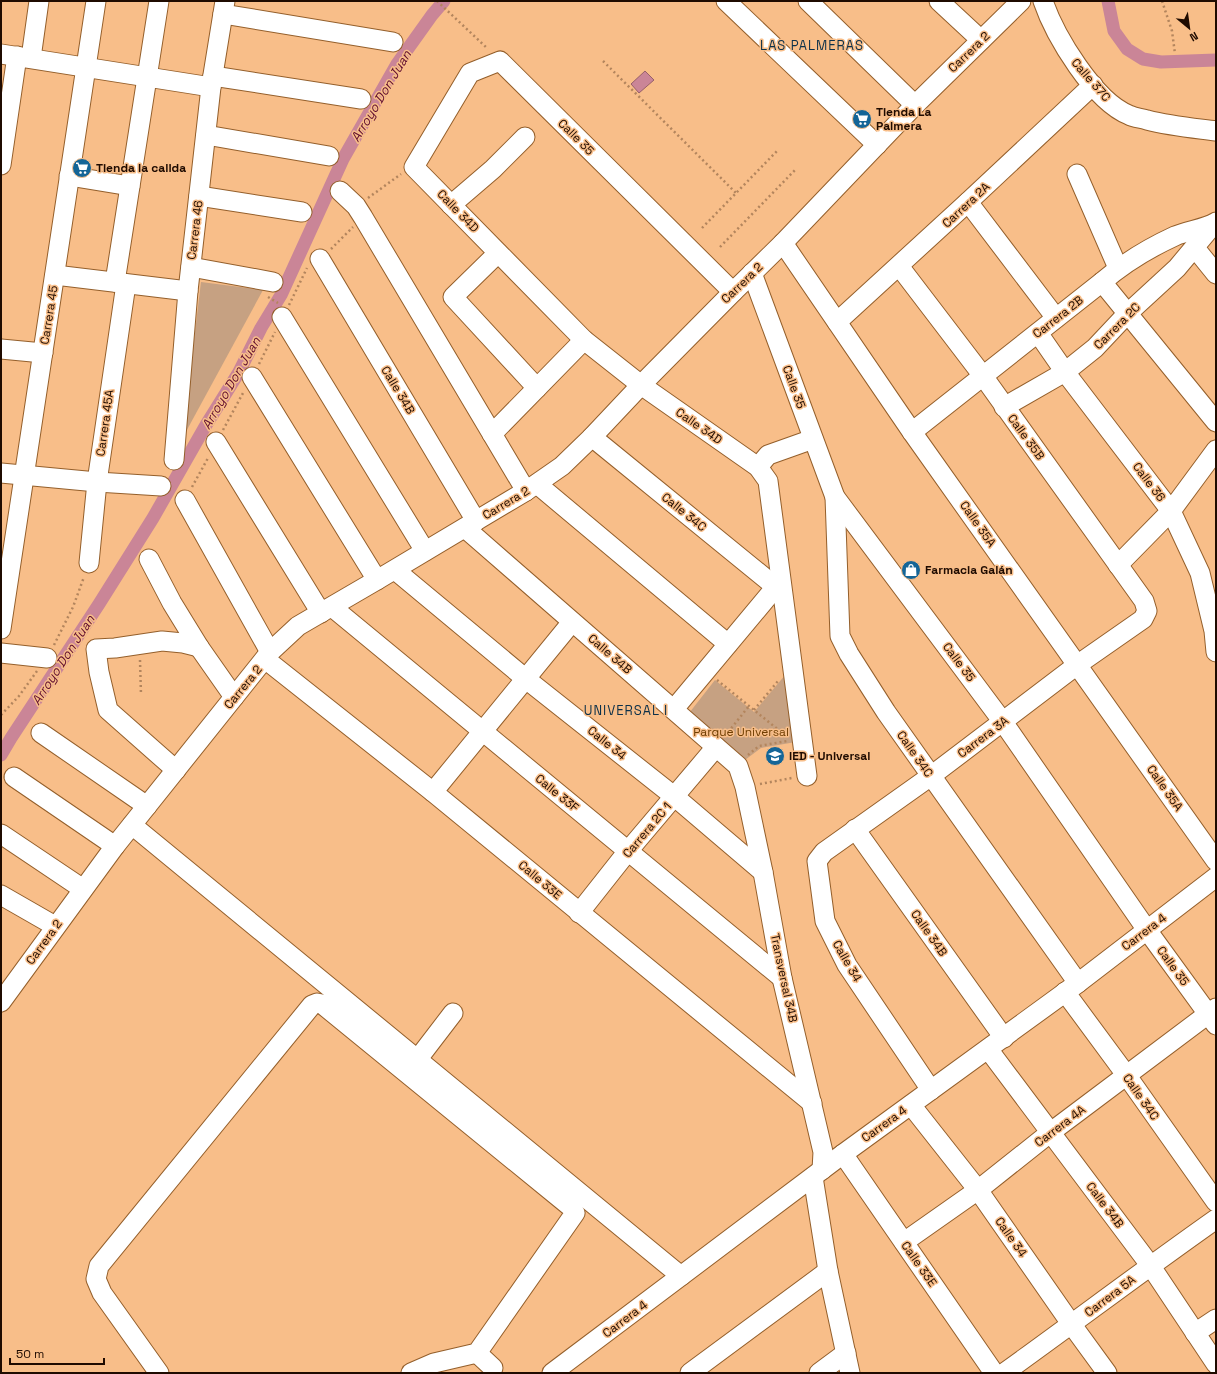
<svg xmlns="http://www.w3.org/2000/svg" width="1217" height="1374" viewBox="0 0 1217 1374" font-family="'Space Grotesk',sans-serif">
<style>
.green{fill:#c6a182}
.water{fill:#ca8597;stroke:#97606a}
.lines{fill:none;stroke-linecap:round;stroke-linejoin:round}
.canal{stroke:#ca8597;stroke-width:13}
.minor-casing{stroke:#945f2b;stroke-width:21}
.path{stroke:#b3855d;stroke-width:2.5;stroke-dasharray:2 3;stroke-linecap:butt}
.minor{stroke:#fff;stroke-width:19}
.labels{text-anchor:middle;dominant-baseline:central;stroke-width:3;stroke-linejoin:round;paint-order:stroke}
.street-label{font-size:12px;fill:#1f0b00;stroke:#f8be89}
.poi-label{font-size:12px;font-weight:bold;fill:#1f0b00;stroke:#f8be89;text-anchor:start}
.park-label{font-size:12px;fill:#6f3e02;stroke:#f8be89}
.neighbourhood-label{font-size:13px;letter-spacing:1px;fill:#0c3049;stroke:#f8be89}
.water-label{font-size:13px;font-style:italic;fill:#600d2f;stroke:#f8be89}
</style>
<rect width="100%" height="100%" fill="#f8be89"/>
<g class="green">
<polygon points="201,282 263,290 182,439"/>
<polygon points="786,674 796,742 761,748 741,763 686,717 715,680 754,712"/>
</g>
<polygon class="water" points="645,71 654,80 639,93 631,84"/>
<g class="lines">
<g class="canal">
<polyline points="1108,1 1114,31 1127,49 1143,59 1161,62 1216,60"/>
<polyline points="1,755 11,738 99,604 153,518 206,425 239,372 261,328 281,295 343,159 397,64 432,15 444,1"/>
</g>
<defs>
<g id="minor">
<polyline points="726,1 877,145"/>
<polyline points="808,1 915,105"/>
<polyline points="939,1 981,40"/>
<path d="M1043 1C1055 36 1094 101 1129 115 1135 118 1141 118 1147 120 1170 126 1193 128 1216 131"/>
<polyline points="223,14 393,42"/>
<polyline points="1,54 211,87"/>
<polyline points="31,58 39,1"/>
<polyline points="213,76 361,99"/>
<polyline points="206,135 329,156"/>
<polyline points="1,165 17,56"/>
<polyline points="1077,174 1118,268"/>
<polyline points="69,176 130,186"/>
<polyline points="340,191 356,206 363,217 526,491"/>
<polyline points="199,196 302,212"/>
<polyline points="968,202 1056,318"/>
<polyline points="451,205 493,169 525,137"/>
<polyline points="783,243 912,432 1216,861"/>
<polyline points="1195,248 1216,274"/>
<polyline points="498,253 453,297 537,388"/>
<polyline points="320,259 476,521"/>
<polyline points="899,266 983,376 1144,601 1147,611 1143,619 1077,665 931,776 824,852 817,861 825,921 847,965 931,1090"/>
<polyline points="191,267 273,282"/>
<polyline points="752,273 835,497 1003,722 1147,930 1216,1025"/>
<polyline points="55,275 188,291"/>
<polyline points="115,282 159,1"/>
<polyline points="1102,282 1216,422"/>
<polyline points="733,292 500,61 470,73 414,167 584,340 641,385 758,467 768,481 807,776"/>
<polyline points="282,317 425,551"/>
<polyline points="837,322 968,202 1093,85"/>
<polyline points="1038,333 1065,372 1171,511 1200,573 1214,631 1216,652"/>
<polyline points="1,349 43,353"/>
<polyline points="252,377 377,580"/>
<polyline points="1004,407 1065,372 1095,348 1127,314 1177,268 1213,225"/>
<path d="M912 432 1102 282C1124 263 1149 248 1175 236 1186 231 1208 228 1216 222"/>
<polyline points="492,434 584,340"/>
<polyline points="592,437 776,587"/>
<polyline points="216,442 321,613"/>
<polyline points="174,460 188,291 211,87 225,1"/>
<polyline points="758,467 768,455 813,439"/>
<polyline points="1,473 97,482 161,486"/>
<polyline points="537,484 728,644"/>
<polyline points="835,497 840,636 849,654 886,712 1078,983"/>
<polyline points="185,500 270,652"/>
<polyline points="465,528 738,766 745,787 763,872 782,978 823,1152 822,1170"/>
<polyline points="149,559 172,603 199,647 234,697"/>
<polyline points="89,563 97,482 126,284"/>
<polyline points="1118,565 1171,511 1216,450"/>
<polyline points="395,570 526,679 675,797 763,872"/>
<polyline points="332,607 782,978"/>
<polyline points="1,629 96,1"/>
<polyline points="1,653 47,658"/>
<polyline points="265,659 433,792 812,1103"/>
<polyline points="674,709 780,582"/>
<polyline points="41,733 147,806"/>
<polyline points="176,770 108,710 99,672 96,649 115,648 162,641 183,643 199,647"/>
<polyline points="14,777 115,846"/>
<polyline points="433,792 572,622"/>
<polyline points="132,825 681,1276"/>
<polyline points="855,829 1004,1038"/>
<polyline points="1,834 83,889"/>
<polyline points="1,895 55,926"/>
<polyline points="579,913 628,851 716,747"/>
<polyline points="1065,992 1127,1076 1216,1202"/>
<polyline points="1,1002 115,846 270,652 298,626 377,580 526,491 562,466 592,437 641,385 733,292 783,243 915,105 1021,1"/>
<polyline points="988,1049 1150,1265 1216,1364"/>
<polyline points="417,1060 453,1013"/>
<polyline points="911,1105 978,1190 1072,1325 1107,1373"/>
<polyline points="843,1154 994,1373"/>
<polyline points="813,1177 828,1271 850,1373"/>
<polyline points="904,1242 978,1190 1051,1132 1216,1008"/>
<polyline points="1195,1333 1216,1319"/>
<polyline points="477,1353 493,1368"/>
<polyline points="159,1373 102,1293 96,1279 99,1266 312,1005 317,1003 322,1004 572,1208 575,1213 477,1353 434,1363 411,1373"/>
<polyline points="552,1373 843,1154 1078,983 1216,877"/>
<polyline points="690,1373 828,1271"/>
<polyline points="819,1373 846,1353"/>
<path d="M1004 1373C1075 1322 1145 1269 1216 1219"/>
</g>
</defs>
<use href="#minor" class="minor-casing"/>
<g class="path">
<polyline points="437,1 488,49"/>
<polyline points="1162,1 1172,31 1175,54"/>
<polyline points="603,61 736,193"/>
<polyline points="368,198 401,174"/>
<polyline points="702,228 777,151"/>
<polyline points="720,247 796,169"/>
<polyline points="331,249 353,227"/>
<polyline points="268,297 278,303"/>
<polyline points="289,305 307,268"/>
<polyline points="259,364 275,332"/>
<polyline points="223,430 243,393"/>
<polyline points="192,487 208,458"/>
<polyline points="54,645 73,607 84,577"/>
<polyline points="140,660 141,695"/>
<polyline points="717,680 786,736"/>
<polyline points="754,710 778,681"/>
<polyline points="1,715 19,696 37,671"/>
<polyline points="725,736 749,706"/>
<polyline points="748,755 759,746 787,741"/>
<polyline points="760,784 792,778"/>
</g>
<use href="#minor" class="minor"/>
</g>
<defs>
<symbol id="supermarket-disc" viewBox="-11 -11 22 22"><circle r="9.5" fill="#146597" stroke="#f8be89"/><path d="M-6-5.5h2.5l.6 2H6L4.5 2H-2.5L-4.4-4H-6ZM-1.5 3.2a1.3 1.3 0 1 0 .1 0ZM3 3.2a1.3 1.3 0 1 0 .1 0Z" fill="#fff"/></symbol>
<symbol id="shop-disc" viewBox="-11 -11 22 22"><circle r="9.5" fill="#146597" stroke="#f8be89"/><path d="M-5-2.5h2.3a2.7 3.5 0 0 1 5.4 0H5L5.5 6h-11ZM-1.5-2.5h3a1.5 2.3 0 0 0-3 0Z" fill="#fff"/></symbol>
<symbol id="school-disc" viewBox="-11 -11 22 22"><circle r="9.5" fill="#146597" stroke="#f8be89"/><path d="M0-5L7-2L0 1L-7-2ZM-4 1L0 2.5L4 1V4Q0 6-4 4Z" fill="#fff"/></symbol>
</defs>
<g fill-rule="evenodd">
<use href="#supermarket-disc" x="851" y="108" width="22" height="22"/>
<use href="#supermarket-disc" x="71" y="157" width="22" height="22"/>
<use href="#shop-disc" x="900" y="559" width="22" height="22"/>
<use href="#school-disc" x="764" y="745" width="22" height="22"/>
</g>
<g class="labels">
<g class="street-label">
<text transform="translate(969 52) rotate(-44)">Carrera 2</text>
<text transform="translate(1091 80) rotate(49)">Calle 37C</text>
<text transform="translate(576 137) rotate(45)">Calle 35</text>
<text transform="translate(966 205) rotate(-43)">Carrera 2A</text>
<text transform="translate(458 211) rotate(46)">Calle 34D</text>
<text transform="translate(195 230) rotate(-83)">Carrera 46</text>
<text transform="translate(742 283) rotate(-44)">Carrera 2</text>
<text transform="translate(49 315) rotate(-81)">Carrera 45</text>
<text transform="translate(1058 317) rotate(-38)">Carrera 2B</text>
<text transform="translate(1117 326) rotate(-45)">Carrera 2C</text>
<text transform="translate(794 387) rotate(70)">Calle 35</text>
<text transform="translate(398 390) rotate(59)">Calle 34B</text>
<text transform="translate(105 423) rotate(-82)">Carrera 45A</text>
<text transform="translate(699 426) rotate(35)">Calle 34D</text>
<text transform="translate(1026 437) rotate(54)">Calle 35B</text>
<text transform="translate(1149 482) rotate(53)">Calle 36</text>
<text transform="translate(506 503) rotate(-31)">Carrera 2</text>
<text transform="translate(684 512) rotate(39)">Calle 34C</text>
<text transform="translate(978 524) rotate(55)">Calle 35A</text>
<text transform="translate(610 654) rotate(41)">Calle 34B</text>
<text transform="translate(959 662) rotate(53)">Calle 35</text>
<text transform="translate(243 687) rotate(-51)">Carrera 2</text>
<text transform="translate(983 737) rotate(-37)">Carrera 3A</text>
<text transform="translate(607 743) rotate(39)">Calle 34</text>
<text transform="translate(915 754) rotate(55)">Calle 34C</text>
<text transform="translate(1165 788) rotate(55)">Calle 35A</text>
<text transform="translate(557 793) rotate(39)">Calle 33F</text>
<text transform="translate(647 830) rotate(-50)">Carrera 2C 1</text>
<text transform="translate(540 880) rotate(40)">Calle 33E</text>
<text transform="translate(1144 932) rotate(-37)">Carrera 4</text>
<text transform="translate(929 933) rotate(55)">Calle 34B</text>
<text transform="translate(44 942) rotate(-54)">Carrera 2</text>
<text transform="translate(847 961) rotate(60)">Calle 34</text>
<text transform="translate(1173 966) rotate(54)">Calle 35</text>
<text transform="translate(784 978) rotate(78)">Transversal 34B</text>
<text transform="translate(1141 1097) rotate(55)">Calle 34C</text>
<text transform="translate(884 1124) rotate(-36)">Carrera 4</text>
<text transform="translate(1060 1126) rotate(-37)">Carrera 4A</text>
<text transform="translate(1105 1205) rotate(53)">Calle 34B</text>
<text transform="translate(1011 1237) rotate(55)">Calle 34</text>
<text transform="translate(919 1264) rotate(55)">Calle 33E</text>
<text transform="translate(1110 1296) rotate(-37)">Carrera 5A</text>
<text transform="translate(625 1319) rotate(-37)">Carrera 4</text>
</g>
<g class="poi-label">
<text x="876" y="112">Tienda La<tspan x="876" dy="14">Palmera</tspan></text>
<text x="96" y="168">Tienda la calida</text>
<text x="925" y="570">Farmacia Galán</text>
<text x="789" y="756">IED - Universal</text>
</g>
<g class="park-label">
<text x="741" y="732">Parque Universal</text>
</g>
<g class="neighbourhood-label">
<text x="812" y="45">LAS PALMERAS</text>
<text x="626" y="710">UNIVERSAL I</text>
</g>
<g class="water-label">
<text transform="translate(381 96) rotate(-59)">Arroyo Don Juan</text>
<text transform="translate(231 383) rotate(-60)">Arroyo Don Juan</text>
<text transform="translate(63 660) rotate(-57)">Arroyo Don Juan</text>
</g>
</g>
<rect width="1217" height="1374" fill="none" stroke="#1f0b00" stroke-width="4"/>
<g transform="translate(1189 28) rotate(151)" stroke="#f8be89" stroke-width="3" paint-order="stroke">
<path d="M0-3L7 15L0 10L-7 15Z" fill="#1f0b00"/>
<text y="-6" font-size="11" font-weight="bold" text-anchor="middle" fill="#1f0b00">N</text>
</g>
<path d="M10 1358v6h94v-6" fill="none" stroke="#1f0b00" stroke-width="2"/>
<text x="16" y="1358" font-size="12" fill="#1f0b00" stroke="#f8be89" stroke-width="3" paint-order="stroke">50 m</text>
</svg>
